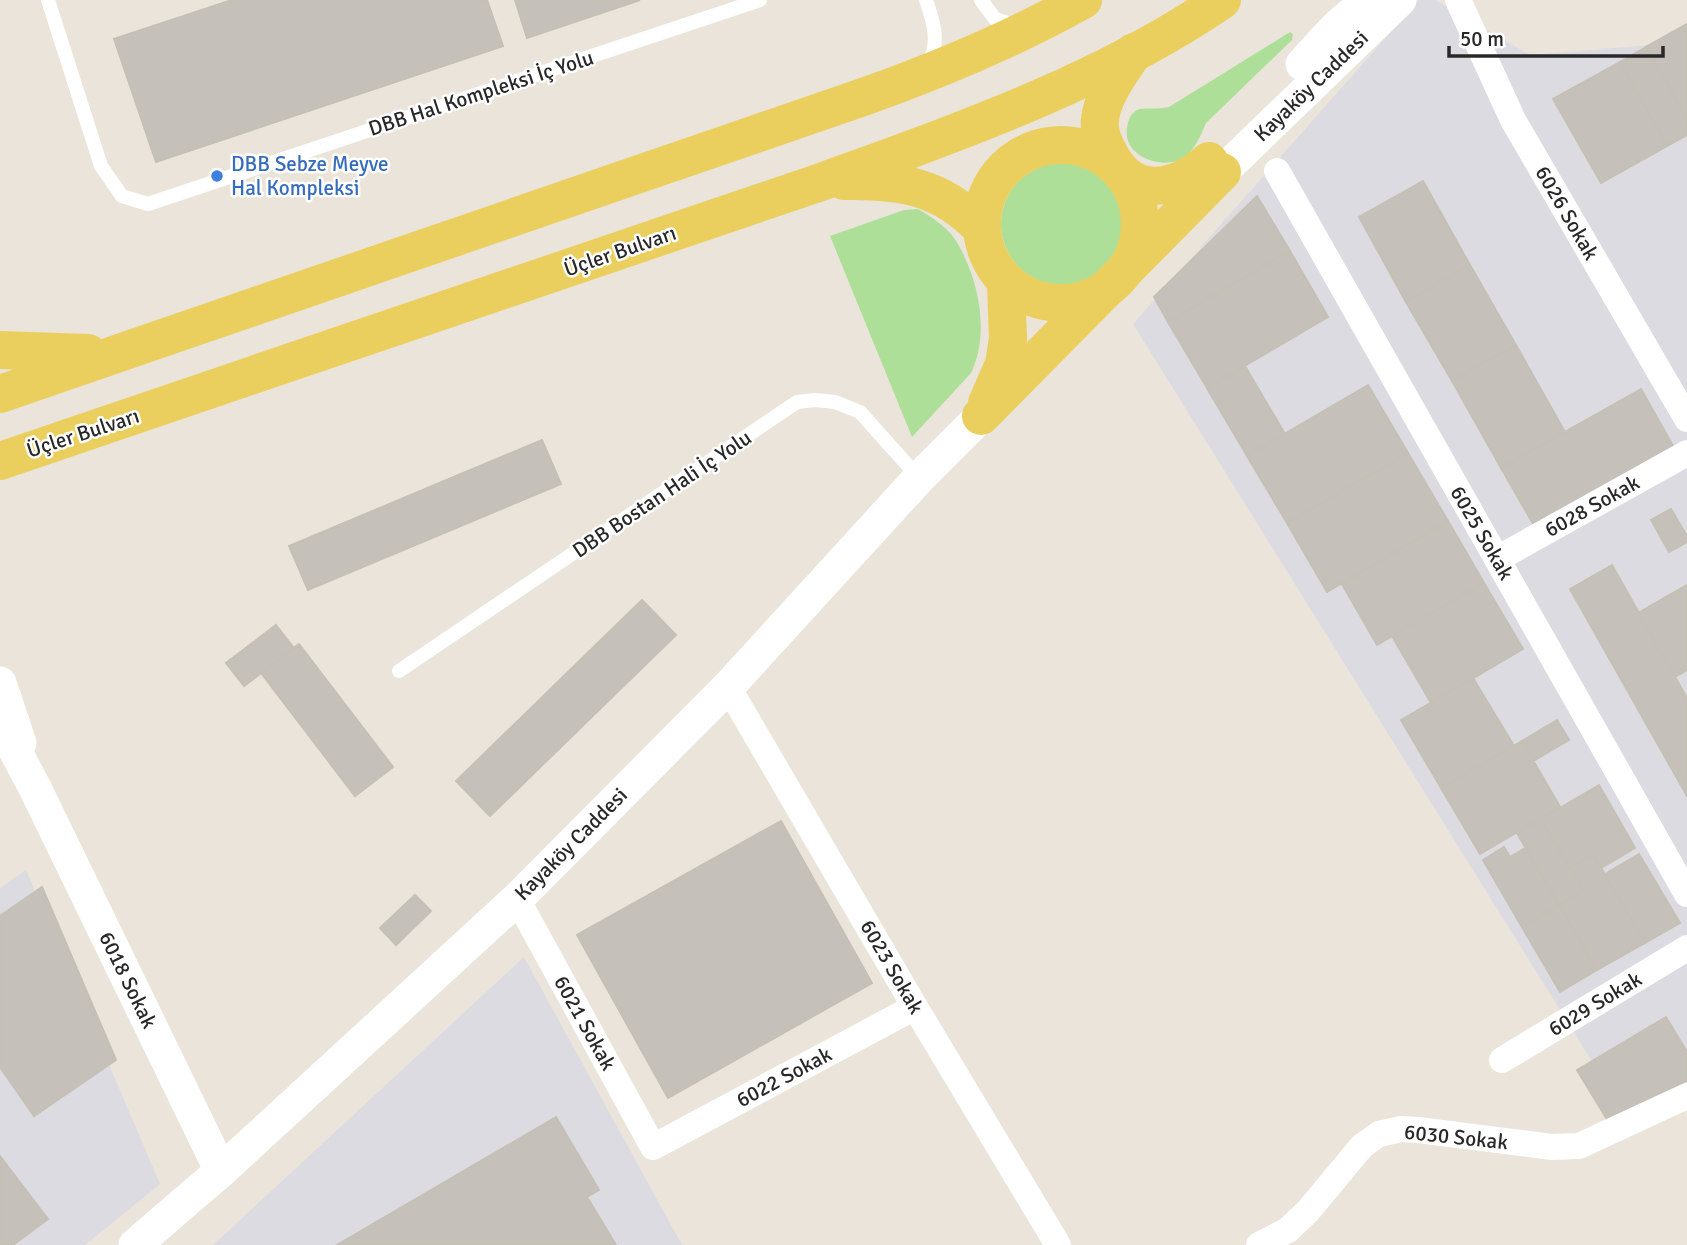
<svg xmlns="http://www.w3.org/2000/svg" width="1687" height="1245" viewBox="0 0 1687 1245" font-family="Signika,sans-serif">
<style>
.industrial{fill:#dddbe2}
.green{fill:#aedf98}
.building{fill:#c5c0ba;stroke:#c5c0b4;stroke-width:2}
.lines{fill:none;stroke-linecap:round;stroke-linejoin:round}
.service{stroke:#fff;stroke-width:14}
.minor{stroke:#fff;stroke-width:26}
.tertiary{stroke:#fff;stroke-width:33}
.primary{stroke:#ebcf5e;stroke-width:38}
.shop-dot{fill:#3f7fe0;stroke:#fff;stroke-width:2.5}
.labels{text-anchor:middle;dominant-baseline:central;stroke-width:5;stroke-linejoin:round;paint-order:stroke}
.street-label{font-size:21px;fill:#282828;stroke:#fff}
.shop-label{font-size:21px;fill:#366cbe;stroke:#fff;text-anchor:start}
</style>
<rect width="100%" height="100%" fill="#eae4da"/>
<g class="industrial">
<polygon points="1419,0 1435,0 1530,55 1687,42 1687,1092 1631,1124 1133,324"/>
<polygon points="26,870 160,1184 85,1245 0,1245 0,888"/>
<polygon points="524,957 682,1245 213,1245"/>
</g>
<g class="green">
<path d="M1290 32 1293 34 1292 40 1206 123C1201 134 1196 148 1186 156 1167 172 1122 158 1127 128 1128 121 1130 114 1137 110 1143 107 1159 110 1169 107Z"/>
<circle cx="1062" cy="224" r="61"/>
<path d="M918 209C933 218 949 228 958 244 979 281 990 334 971 373L912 437 830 236 904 210Z"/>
</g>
<g class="building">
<polygon points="232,0 487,0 503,46 156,162 114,39"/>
<polygon points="515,0 640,0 527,38"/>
<polygon points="1687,24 1687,119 1646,47"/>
<polygon points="1646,47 1687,119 1687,135 1667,146 1620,62"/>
<polygon points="1620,62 1667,146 1601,183 1553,99"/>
<polygon points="1423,181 1470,265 1406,302 1359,217"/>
<polygon points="1257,196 1290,251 1168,322 1154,297"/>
<polygon points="1290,251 1328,317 1207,388 1168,322"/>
<polygon points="1470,265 1516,345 1452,381 1406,302"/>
<polygon points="1516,345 1565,432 1501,468 1452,381"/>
<polygon points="1245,366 1285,434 1247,456 1207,388"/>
<polygon points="1368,385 1408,453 1287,523 1247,456"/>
<polygon points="1641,389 1676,451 1536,529 1501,468"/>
<polygon points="542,440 561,484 308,590 289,546"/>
<polygon points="1408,453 1448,521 1327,592 1287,523"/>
<polygon points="1671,509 1687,536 1687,542 1669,552 1651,520"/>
<polygon points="1448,521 1484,583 1377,645 1342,584"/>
<polygon points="1612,565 1687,698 1687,796 1570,589"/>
<polygon points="1484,583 1523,649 1431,703 1392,636"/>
<polygon points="1687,585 1687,670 1675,677 1638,613"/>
<polygon points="642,600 676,635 490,816 456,781"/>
<polygon points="276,625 294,648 244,686 226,663"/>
<polygon points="299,644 393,767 355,796 261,673"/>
<polygon points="1473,678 1514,746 1441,788 1401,720"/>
<polygon points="1557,720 1569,740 1533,761 1522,741"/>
<polygon points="1522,741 1560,807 1480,854 1441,788"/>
<polygon points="1599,785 1635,848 1601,868 1593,854 1570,868 1541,819"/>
<polygon points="1541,819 1583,891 1559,905 1517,833"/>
<polygon points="781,821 872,983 668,1098 577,935"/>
<polygon points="1504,847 1510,857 1525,848 1559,905 1522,927 1483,860"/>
<polygon points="1593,854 1645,943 1597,970 1559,905 1583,891 1570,868"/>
<polygon points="1639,854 1680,923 1645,943 1605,874"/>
<polygon points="42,887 116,1060 34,1116 0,1067 0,916"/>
<polygon points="415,895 431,911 396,945 380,928"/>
<polygon points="1559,905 1597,970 1560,992 1522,927"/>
<polygon points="1666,1017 1687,1052 1687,1080 1611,1126 1577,1070"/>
<polygon points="556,1117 599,1190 587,1197 616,1245 337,1245"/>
<polygon points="0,1156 48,1219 13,1245 0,1245"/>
</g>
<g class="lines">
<g class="service">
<polyline points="48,0 101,166 122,196 148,204 760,0"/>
<path d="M926 0C934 23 940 43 928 65"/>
<polyline points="981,0 995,19 1018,26"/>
<polyline points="399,671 797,402 815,400 835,402 860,412 919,478"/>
</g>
<g class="minor">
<polyline points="1458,0 1513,120 1687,419"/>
<polyline points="1277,171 1687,894"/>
<polyline points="1497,559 1687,453"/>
<polyline points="728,687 915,1007 1058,1245"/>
<polyline points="517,899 653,1147 915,1007"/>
<polyline points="1502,1060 1687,948"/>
<polyline points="1259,1245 1288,1230 1308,1211 1362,1146 1379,1134 1401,1129 1418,1130 1552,1147 1579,1146 1687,1096"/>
</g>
<g class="tertiary">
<path d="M1302 64C1324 41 1346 11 1376 0"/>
<polyline points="1222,172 1400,0"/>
<polyline points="0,683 20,743"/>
<polyline points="0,722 35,788 221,1171"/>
<polyline points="135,1245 221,1171 517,899 728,687 919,478 981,416"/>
</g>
<g class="primary">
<path d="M1134 52C1121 72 1103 94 1100 119 1098 130 1104 144 1110 155 1134 200 1176 190 1209 161"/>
<circle cx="1061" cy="224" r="79"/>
<path d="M844 181C900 180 941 186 981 228"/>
<polyline points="0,350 88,353"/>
<path d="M0 394 866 96C939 70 1015 38 1083 0"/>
<polyline points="987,403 1004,364 1008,339 1006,283"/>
<polyline points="981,416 1222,172"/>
<path d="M0 461 821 182C958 132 1101 83 1222 0"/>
</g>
</g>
<circle class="shop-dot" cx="217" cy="176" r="7"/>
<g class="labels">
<g class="street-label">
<text transform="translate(1311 86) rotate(-44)">Kayaköy Caddesi</text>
<text transform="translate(481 93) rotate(-18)">DBB Hal Kompleksi İç Yolu</text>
<text transform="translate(1567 213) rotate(60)">6026 Sokak</text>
<text transform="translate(620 251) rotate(-19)">Üçler Bulvarı</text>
<text transform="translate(83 433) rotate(-18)">Üçler Bulvarı</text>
<text transform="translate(662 494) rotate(-34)">DBB Bostan Hali İç Yolu</text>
<text transform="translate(1592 506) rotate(-29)">6028 Sokak</text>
<text transform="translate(1482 533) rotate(60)">6025 Sokak</text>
<text transform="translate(571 844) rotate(-45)">Kayaköy Caddesi</text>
<text transform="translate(892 967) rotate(60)">6023 Sokak</text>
<text transform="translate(128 980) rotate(64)">6018 Sokak</text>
<text transform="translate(1595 1004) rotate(-31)">6029 Sokak</text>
<text transform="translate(585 1023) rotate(61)">6021 Sokak</text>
<text transform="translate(784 1077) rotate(-28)">6022 Sokak</text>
<text transform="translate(1456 1137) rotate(6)">6030 Sokak</text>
</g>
<g class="shop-label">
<text x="231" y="164">DBB Sebze Meyve<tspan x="231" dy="24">Hal Kompleksi</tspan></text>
</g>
</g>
<path d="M1449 46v10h214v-10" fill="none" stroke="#282828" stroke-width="3.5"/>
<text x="1460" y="46" font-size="21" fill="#282828" stroke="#ffffff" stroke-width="5" paint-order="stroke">50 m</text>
</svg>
